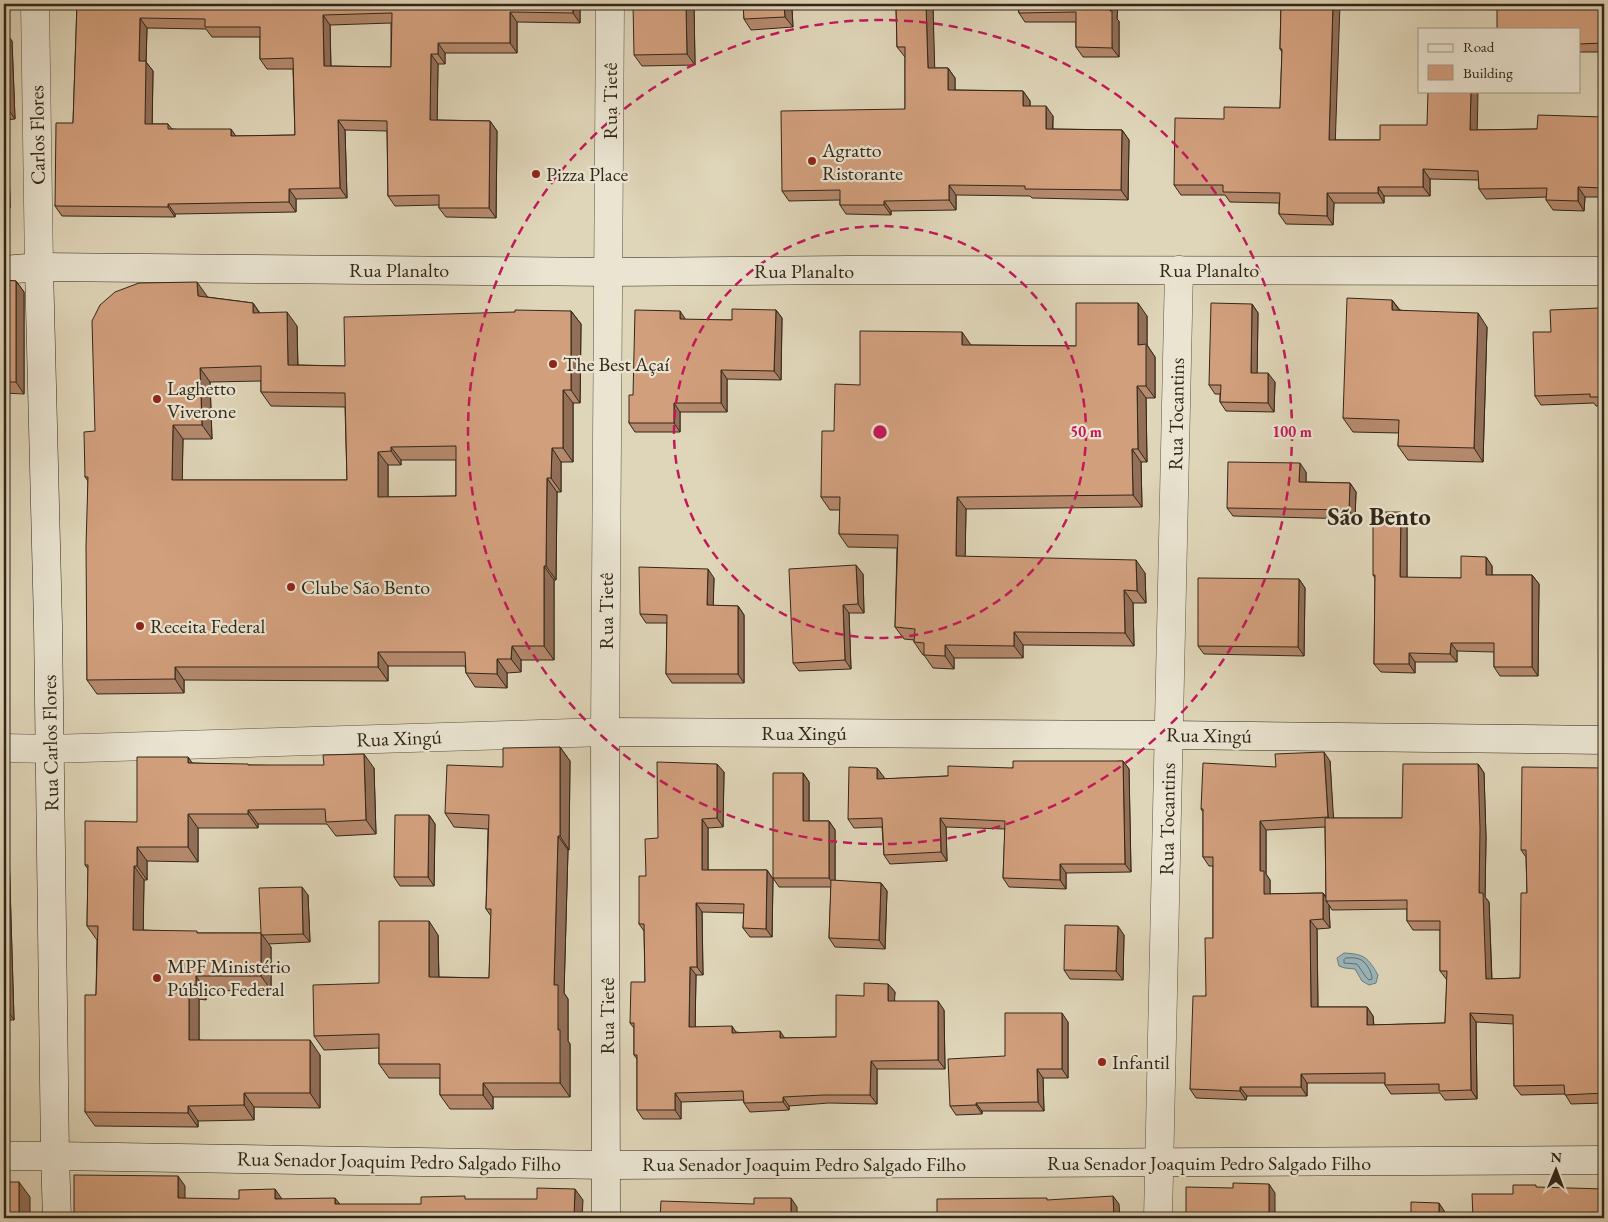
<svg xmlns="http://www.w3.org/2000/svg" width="1608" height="1222" viewBox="0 0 1608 1222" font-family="'EB Garamond',serif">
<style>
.water{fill:#9ab5bb;stroke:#707c7a}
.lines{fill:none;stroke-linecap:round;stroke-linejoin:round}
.shore{stroke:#666e6a;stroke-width:1}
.street-casing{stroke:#5d5240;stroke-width:29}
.secondary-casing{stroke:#322718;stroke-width:29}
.street{stroke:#eae4d1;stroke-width:28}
.secondary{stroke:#eae4d1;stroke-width:28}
.wall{fill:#b5896c;stroke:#322718;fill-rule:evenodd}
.shaded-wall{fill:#936f58;stroke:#322718}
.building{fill:#d29f7d;stroke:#322718;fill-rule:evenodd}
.ring{fill:none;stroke:#c2185b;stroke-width:2.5;stroke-dasharray:9 6}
.poi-dot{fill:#8f2418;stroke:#eae4d1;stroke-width:2}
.labels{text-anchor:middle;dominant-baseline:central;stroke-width:4.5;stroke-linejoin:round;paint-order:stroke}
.street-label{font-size:20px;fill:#322718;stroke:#eae4d1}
.poi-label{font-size:20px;fill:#322718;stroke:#eae4d1;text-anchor:start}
.district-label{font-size:25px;font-weight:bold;fill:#322718;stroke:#eae4d1}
.centre{fill:#c2185b;stroke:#eae4d1;stroke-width:2.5}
.ring-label{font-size:15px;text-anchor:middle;font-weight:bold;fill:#c2185b;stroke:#eae4d1;stroke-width:4.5;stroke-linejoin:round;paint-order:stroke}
</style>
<rect width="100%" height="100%" fill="#dfd5b8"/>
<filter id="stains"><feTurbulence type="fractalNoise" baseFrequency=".004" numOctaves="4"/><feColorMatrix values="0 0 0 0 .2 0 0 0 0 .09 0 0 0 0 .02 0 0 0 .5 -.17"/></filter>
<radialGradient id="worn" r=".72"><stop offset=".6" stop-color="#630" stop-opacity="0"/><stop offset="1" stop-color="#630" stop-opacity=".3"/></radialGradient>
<path class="water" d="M1344 953C1365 954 1368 958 1378 975L1376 983 1369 985 1362 981 1355 969 1345 968 1339 966 1337 958Z"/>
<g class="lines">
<path class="shore" d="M1346 958C1350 958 1355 957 1359 959 1366 961 1372 972 1372 979L1369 980 1366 977 1357 964 1344 963V960Z"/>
<defs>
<g id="street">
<polyline points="35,4 39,267"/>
<polyline points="4,748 50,749 605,732 610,4"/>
<polyline points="1158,1218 1179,270"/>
</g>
<g id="secondary">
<polyline points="39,267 48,624 55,1156 57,1218"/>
<polyline points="4,270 39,267 609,272 849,270 1604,271"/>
<polyline points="4,1156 55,1156 607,1165 1604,1160"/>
<polyline points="606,1218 605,732 1169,735 1604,740"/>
</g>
</defs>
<use href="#street" class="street-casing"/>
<use href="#secondary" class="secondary-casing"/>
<use href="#street" class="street"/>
<use href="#secondary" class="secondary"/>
</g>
<g class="wall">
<path d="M77 4H580V23L517 22V53H445V64H438L437 120 490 121 497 131 496 218 446 217 439 208V205L395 206 388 196 387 131 345 130 347 198 296 199V212L175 214V217L62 216 55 206 73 123ZM391 23V67L331 66 330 25ZM147 28 206 29 212 37H260V59L267 69H293L295 135 236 136 172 129 168 124H152L153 71 146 62Z"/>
<polygon points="694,4 695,65 642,66 634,55"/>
<polygon points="743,4 836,4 836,6 792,9 793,27 751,30 744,19"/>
<polygon points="880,4 1118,4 1117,19 1119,21 1119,57 1083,57 1076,47 1076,22 1025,22 1019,13 1018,5 933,6 934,68 948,68 955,78 955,90 1023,91 1030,101 1030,106 1053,116 1053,129 1122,130 1129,140 1128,200 1032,198 1030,196 956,195 956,210 891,211 891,215 846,214 840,205 840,200 789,201 782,191 905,109 905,57 897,47 896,8 883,8"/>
<polygon points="1281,4 1336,140 1380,140 1477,130 1537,129 1604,117 1604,197 1585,197 1584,211 1553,210 1546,200 1547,197 1486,199 1479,189 1479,180 1430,179 1430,196 1384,196 1384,203 1334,203 1333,225 1286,224 1279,214 1279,203 1230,202 1225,195 1181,195 1174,185 1224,119 1280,108 1282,52 1280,49"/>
<polygon points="1604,4 1604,52 1579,52 1579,29"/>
<polygon points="4,31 12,41 15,119 4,120"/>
<polygon points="4,154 9,161 10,208 4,208"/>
<polygon points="4,280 16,281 24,292 24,394 4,393"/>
<path d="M207 296V297L253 303 260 313 297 326 298 365 345 366 571 311 581 324 580 403H573V462H561V492H557L556 580H554V660H521V672L507 673V688L475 687 466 673 465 666H388V681L184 680V693L97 694 87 680 88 481 85 477 95 431ZM261 381V392L271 406 345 407 347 480H182L183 439H212L210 382ZM401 460H456V496L388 497V465H401Z"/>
<polygon points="1392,300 1400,310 1487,327 1483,462 1408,460 1398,446 1399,433 1353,432 1343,418"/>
<polygon points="1252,304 1258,313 1257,373 1275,382 1274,412 1226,411 1220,402 1220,394 1215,394 1209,385"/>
<polygon points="1599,308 1603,314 1604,314 1604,406 1596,406 1594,403 1541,405 1535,396 1551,332"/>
<polygon points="776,310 782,318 781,380 727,379 727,412 680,412 680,432 635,432 629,423 633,395 686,320 732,320"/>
<polygon points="1147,316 1147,345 1155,357 1155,398 1146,398 1147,462 1141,462 1142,507 966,509 965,557 1145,573 1146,603 1133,603 1134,646 1023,645 1023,658 954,658 954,669 933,668 924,655 923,655 914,642 914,640 904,639 895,627 897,548 848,547 839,534 840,510 830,510 821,497 834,431 860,385 971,345 1076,346"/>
<polygon points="1306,472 1306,482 1350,483 1356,492 1355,519 1233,516 1227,508"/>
<polygon points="1401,512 1407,521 1407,578 1461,578 1486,557 1492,566 1492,575 1532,575 1539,584 1538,676 1500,676 1494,667 1494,652 1457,651 1457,662 1415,662 1415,673 1381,672 1374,664 1375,578 1373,575"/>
<polygon points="863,574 864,613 849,613 851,669 799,671 793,663"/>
<polygon points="714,578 713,606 738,606 744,615 744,683 672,683 666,674 667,623 646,623 640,614"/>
<polygon points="1299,579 1305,588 1304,656 1204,654 1198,646"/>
<polygon points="560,747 570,761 569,850 568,850 564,993 568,999 568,1041 570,1044 570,1097 493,1097 493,1109 450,1109 440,1095 440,1078 389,1078 379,1064 379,1048 324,1050 314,1036 438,935 439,977 489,978 491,916 486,909 488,829 454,827 445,813 503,767"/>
<polygon points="188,757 192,763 249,765 374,768 376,834 336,836 327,824 258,824 258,828 198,828 198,862 147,861 147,880 144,880 143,930 199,933 261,933 308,895 310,942 268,944 271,947 271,990 206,991 206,1000 199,999 199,1040 320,1055 320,1108 254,1107 254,1120 198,1121 198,1127 95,1126 85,1112 96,995 97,940 87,926 88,869 85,865 137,822"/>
<polygon points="1123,761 1129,769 1131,872 1066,873 1066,889 1009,887 1003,878 1005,829 946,827 947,861 890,864 884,855 882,827 854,828 848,819 884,777 883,779 948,776 1013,768"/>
<path d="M1330 761 1333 818H1402L1478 764 1484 773 1486 838 1485 897 1489 902 1492 979 1520 978 1527 893 1526 857 1521 850 1604 768V1103L1571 1104 1565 1094 1521 1095 1514 1086V1024L1476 1022 1477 1099 1445 1100 1440 1093 1391 1094 1385 1085V1083H1307V1096H1247L1246 1100 1196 1098 1190 1089 1206 996 1213 938V866H1209L1203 857V812L1201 809 1276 767ZM1325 827 1326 897 1323 893 1270 894V880L1266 874V830ZM1329 905 1332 910 1407 909V921L1413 930H1440V971L1447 980 1445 1023 1374 1025 1373 1016 1367 1007H1318L1317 929 1330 928Z"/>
<polygon points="4,765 9,773 9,809 4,809"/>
<polygon points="724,772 723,827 708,828 708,870 767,870 773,879 772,937 750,937 743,928 744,913 702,912 703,975 696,975 695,1027 785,1038 836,1037 864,996 888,984 895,992 894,1001 944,1010 945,1069 877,1069 877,1104 829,1103 789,1106 789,1110 750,1112 744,1103 743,1100 681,1102 681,1119 643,1119 637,1110 637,1059 634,1055 634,1028 630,1023 645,982 644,931 639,924 646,876"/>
<polygon points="803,773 809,782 809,821 829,821 835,830 835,881 881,883 887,891 885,949 835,947 829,938 831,887 779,887 773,878"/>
<polygon points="429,815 435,824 434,886 400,886 394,877"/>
<polygon points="4,845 9,852 14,1020 4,1020"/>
<polygon points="1124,935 1123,980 1070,979 1064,970"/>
<polygon points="1068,1022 1068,1078 1043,1078 1044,1111 982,1111 982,1114 956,1115 950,1106 1005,1056"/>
</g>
<g class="shaded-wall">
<polygon points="573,4 580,4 580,23 573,13"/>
<polygon points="686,4 694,4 695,65 687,54"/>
<polygon points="784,4 788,4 792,9 793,27 785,17"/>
<polygon points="926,4 931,4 933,6 935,78 928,68"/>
<polygon points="1110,4 1118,4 1117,19 1119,21 1119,57 1112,48"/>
<polygon points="1333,4 1340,4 1335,149 1329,140"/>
<polygon points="510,12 517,22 517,53 510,43"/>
<polygon points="323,15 330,25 331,76 324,66"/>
<polygon points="140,18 147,28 146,62 153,71 152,134 145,124 139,61"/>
<polygon points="4,31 12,41 15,119 8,109"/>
<polygon points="438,43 445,53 445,64 438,54"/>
<polygon points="431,54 438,64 437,130 430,120"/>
<polygon points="948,68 955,78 955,100 948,90"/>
<polygon points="1023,91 1030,101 1030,116 1023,106"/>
<polygon points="1471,91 1478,91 1477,140 1470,130"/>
<polygon points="1046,106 1053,116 1052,139 1046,129"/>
<polygon points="338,120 345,130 347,198 340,188"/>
<polygon points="490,121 497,131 496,218 489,208"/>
<polygon points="231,129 238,139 231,136"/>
<polygon points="1122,130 1129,140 1128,200 1121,190"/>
<polygon points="4,154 9,161 10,208 4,199"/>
<polygon points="1423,169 1430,179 1430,196 1423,187"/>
<polygon points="949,185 956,195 956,210 949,200"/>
<polygon points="1378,187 1384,196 1384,203 1378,193"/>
<polygon points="1578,187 1585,197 1584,211 1578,201"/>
<polygon points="289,189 296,199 296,212 289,202"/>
<polygon points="1327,193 1334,203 1333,225 1327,216"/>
<polygon points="884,201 891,211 891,215 884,205"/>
<polygon points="168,204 175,214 175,217 168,207"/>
<polygon points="16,281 24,292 24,394 16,382"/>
<polygon points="197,282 207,296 207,310 198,296"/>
<polygon points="1392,300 1402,314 1392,310"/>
<polygon points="253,303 262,317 253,313"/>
<polygon points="1138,303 1147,316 1147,345 1155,357 1155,398 1146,386 1138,345"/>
<polygon points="1252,304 1258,313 1257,381 1251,373"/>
<polygon points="776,310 782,318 781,380 774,371"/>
<polygon points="571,311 581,324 580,403 571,390"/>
<polygon points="680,311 686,320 680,319"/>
<polygon points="287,312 297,326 298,379 288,365"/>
<polygon points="1478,313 1487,327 1483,462 1474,448"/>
<polygon points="962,332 971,345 971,358 962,345"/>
<polygon points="200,368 210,382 212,439 202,425"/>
<polygon points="721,370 727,379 727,412 721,403"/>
<polygon points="1268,373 1275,382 1274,412 1268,403"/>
<polygon points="1137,386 1146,398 1147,462 1138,449"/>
<polygon points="563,390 573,403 573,462 563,448"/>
<polygon points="674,403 680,412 680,432 674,423"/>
<polygon points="173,425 183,439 182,494 172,480"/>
<polygon points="391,447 401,460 401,465 391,451"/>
<polygon points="552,448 561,462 561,492 551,478"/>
<polygon points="1132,449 1141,462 1142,507 1133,495"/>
<polygon points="378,452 388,465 388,511 378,497"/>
<polygon points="1300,463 1306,472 1306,491 1299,482"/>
<polygon points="547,478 557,492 556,580 546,566"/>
<polygon points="1350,483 1356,492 1355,519 1349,510"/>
<polygon points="957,497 966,509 965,569 956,556"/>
<polygon points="1401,512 1407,521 1407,586 1400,577"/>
<polygon points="1486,557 1492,566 1492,583 1486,575"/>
<polygon points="1136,560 1145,573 1146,603 1137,591"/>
<polygon points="856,565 863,574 864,613 858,604"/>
<polygon points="544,566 554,580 554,660 544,646"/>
<polygon points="708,569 714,578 713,614 707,605"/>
<polygon points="1532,575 1539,584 1538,676 1532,667"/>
<polygon points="1299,579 1305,588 1304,656 1298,647"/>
<polygon points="1124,590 1133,603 1134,646 1125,633"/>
<polygon points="843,605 849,613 851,669 845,660"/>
<polygon points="738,606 744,615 744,683 738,674"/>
<polygon points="1014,632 1023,645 1023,658 1014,646"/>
<polygon points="1451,643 1457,651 1457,662 1450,654"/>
<polygon points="945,645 954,658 954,669 945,656"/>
<polygon points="512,646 521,660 521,672 511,659"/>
<polygon points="378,652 388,666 388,681 378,667"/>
<polygon points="1409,653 1415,662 1415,673 1409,664"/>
<polygon points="497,659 507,673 507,688 497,674"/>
<polygon points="175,667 184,680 184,693 175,679"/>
<polygon points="560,747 570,761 569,850 560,836"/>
<polygon points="1324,752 1330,761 1334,826 1328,817"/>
<polygon points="364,754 374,768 376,834 366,820"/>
<polygon points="188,757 198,771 188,763"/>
<polygon points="1123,761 1129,769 1131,872 1125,864"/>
<polygon points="717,764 724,772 723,827 717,818"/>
<polygon points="1478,764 1484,773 1486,838 1485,897 1489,902 1492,988 1486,979 1479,893"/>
<polygon points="4,765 9,773 9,809 4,802"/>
<polygon points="877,768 884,777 883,788 877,779"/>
<polygon points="803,773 809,782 809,830 803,821"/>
<polygon points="248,810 258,824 258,828 248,814"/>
<polygon points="188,814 198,828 198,862 188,847"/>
<polygon points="429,815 435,824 434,886 428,877"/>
<polygon points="940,818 946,827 947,861 941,852"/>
<polygon points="702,819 708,828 708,879 702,870"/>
<polygon points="829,821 835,830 835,887 829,878"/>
<polygon points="1260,821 1266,830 1266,874 1270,880 1270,903 1264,894 1260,871"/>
<polygon points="558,836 568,850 564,993 568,999 568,1041 570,1044 570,1097 560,1083 558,1030 554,985"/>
<polygon points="4,845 9,852 14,1020 4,1006"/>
<polygon points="137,847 147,861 147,880 137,866"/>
<polygon points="1060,864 1066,873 1066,889 1060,880"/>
<polygon points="134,866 144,880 143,944 133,930"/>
<polygon points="767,870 773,879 772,937 766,929"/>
<polygon points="881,883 887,891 885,949 879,940"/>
<polygon points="302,887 308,895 310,942 303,934"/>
<polygon points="1323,893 1328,901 1326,901 1329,905 1330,928 1323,919"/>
<polygon points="696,903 702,912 703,975 697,967"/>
<polygon points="1310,920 1317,929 1318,1016 1311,1007"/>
<polygon points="429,921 438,935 439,990 429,977"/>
<polygon points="1118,926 1124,935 1123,980 1116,971"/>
<polygon points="261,933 271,947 271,990 261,976"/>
<polygon points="1603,936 1604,937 1604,988"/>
<polygon points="690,967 696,975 695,1036 689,1027"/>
<polygon points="196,976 206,991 206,1000 196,985"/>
<polygon points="888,984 895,992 894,1010 888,1001"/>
<polygon points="189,985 199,999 199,1055 189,1040"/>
<polygon points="938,1001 944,1010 945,1069 938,1060"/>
<polygon points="1367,1007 1373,1016 1374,1034 1367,1025"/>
<polygon points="1062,1013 1068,1022 1068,1078 1062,1069"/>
<polygon points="1470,1013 1476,1022 1477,1099 1471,1090"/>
<polygon points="732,1026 738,1035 732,1033"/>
<polygon points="780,1031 786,1040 780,1038"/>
<polygon points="310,1040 320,1055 320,1108 310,1093"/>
<polygon points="871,1061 877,1069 877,1104 870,1095"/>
<polygon points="1037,1069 1043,1078 1044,1111 1038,1102"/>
<polygon points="1301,1074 1307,1083 1307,1096 1301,1087"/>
<polygon points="483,1083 493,1097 493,1109 483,1095"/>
<polygon points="1240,1087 1247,1096 1246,1100 1240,1091"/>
<polygon points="244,1093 254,1107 254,1120 244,1105"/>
<polygon points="675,1093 681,1102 681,1119 675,1110"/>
<polygon points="783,1097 789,1106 789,1110 783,1102"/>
<polygon points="976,1103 982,1111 982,1114 976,1105"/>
<polygon points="188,1106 198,1121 198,1127 188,1113"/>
<polygon points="178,1176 185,1186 185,1209 178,1198"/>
<polygon points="19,1182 30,1197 30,1218 19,1218"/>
<polygon points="1269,1184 1275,1193 1275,1218 1269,1218"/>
<polygon points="275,1189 282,1199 275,1199"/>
<polygon points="575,1189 583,1200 582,1218 574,1218"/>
<polygon points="1113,1196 1119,1204 1120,1218 1114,1218"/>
<polygon points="335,1198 343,1208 335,1204"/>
<polygon points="791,1198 797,1207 797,1218 791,1213"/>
<polygon points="1439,1203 1445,1212 1445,1218 1439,1218"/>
</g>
<g class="building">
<path d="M77 4H573V13L510 12V43H438V54H431L430 120 490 121 489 208H439V195L388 196 387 121 338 120 340 188 289 189V202L168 204V207L55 206 56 123H73ZM392 13 391 67 324 66 323 15ZM140 18 205 19V27H260V59L293 58 295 135 231 136V129H168V124H145L146 61H139Z"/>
<polygon points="633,4 686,4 687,54 634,55"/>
<polygon points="743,4 784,4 785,17 744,19"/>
<polygon points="896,4 926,4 928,68 948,68 948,90 1023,91 1023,106 1046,106 1046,129 1122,130 1121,190 1025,189 1025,186 949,185 949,200 884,201 884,205 840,205 840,190 782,191 781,111 905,109 905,47 897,47"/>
<polygon points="1018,4 1110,4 1110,11 1112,11 1112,48 1076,47 1076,12 1019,13"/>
<polygon points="1281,4 1333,4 1329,140 1380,140 1380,125 1427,125 1428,91 1471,91 1470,130 1537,129 1538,115 1604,117 1604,188 1578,187 1578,201 1546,200 1547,188 1479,189 1478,171 1423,169 1423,187 1378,187 1378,193 1327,193 1327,216 1279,214 1280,193 1223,192 1223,185 1174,185 1175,118 1224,119 1224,107 1280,108 1282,49 1280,49"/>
<polygon points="1497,4 1604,4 1604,43 1579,44 1579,29 1497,29"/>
<polygon points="4,31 8,109 4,109"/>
<polygon points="4,280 16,281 16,382 4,382"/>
<path d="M197 282 198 296 253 303V313L287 312 288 365 345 366 344 317 515 312V310L571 311V390H563V448H552L551 478H547L546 566H544V646H512L511 659H497V674L466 673 465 652H378V667H175V679L87 680 86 546 88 477H85L84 432 95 431 92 321 100 305 115 292 139 283ZM261 366V392L345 393 347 480H172L173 425H202L200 368ZM456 446V496L378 497V452L391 451V447Z"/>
<polygon points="1347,298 1392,300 1392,310 1478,313 1474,448 1398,446 1399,420 1343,418"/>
<polygon points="1076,303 1138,303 1138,345 1146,344 1146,386 1137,386 1138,449 1132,449 1133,495 957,497 956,556 1136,560 1137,591 1124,590 1125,633 1014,632 1014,646 945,645 945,656 924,655 924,643 914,642 915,629 895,627 898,535 839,534 840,497 821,497 822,431 834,431 835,384 860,385 860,331 962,332 962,345 1076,346"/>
<polygon points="1211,303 1252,304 1251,373 1268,373 1268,403 1220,402 1221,385 1209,385"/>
<polygon points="1599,308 1599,314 1604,314 1604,397 1590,397 1590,394 1535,396 1533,332 1551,332 1550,310"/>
<polygon points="732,309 776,310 774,371 721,370 721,403 674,403 674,423 629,423 629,395 633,395 635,310 680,311 680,319 732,320"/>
<polygon points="1228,462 1300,463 1299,482 1350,483 1349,510 1227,508"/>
<polygon points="1373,512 1401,512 1400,577 1461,578 1461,556 1486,557 1486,575 1532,575 1532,667 1494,667 1494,643 1451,643 1450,654 1409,653 1409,664 1374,664 1375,575 1373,575"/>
<polygon points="856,565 858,604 843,605 845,660 793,663 789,569"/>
<polygon points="639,567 708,569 707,605 738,606 738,674 666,674 667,615 640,614"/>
<polygon points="1198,578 1299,579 1298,647 1198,646"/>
<polygon points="560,747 560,836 558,836 554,985 558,985 558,1030 560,1030 560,1083 483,1083 483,1095 440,1095 440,1064 379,1064 379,1034 314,1036 313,985 379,983 379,921 429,921 429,977 489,978 491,909 486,909 489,815 445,813 447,765 503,767 503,748"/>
<polygon points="1324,752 1328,817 1260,821 1260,871 1264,871 1264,894 1323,893 1323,919 1310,920 1311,1007 1367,1007 1367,1025 1445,1023 1447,971 1440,971 1440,921 1407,921 1407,900 1326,901 1325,818 1402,818 1403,764 1478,764 1480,829 1479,893 1483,893 1486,979 1520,978 1521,893 1527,893 1526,850 1521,850 1522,767 1604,768 1604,936 1603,936 1604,988 1604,1093 1565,1095 1564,1085 1514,1086 1513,1015 1470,1013 1471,1090 1439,1091 1439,1084 1385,1085 1385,1073 1301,1074 1301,1087 1240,1087 1240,1091 1190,1089 1193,996 1206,996 1205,938 1213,938 1213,857 1203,857 1203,809 1201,809 1203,763 1276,767 1275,754"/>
<polygon points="364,754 366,820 326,822 325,809 248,810 248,814 188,814 188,847 137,847 137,866 134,866 133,930 197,931 197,933 261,933 261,976 196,976 196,985 189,985 189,1040 310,1040 310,1093 244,1093 244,1105 188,1106 188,1113 85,1112 85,995 96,995 98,926 87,926 88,865 85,865 85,821 137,822 137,757 188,757 188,763 248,764 248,765 324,765 323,755"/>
<polygon points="1013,761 1123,761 1125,864 1060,864 1060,880 1003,878 1005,821 940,818 941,852 884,855 882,818 848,819 849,767 877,768 877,779 948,776 948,766 1013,768"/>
<polygon points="657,762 717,764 717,818 702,819 702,870 767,870 766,929 743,928 744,904 696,903 697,967 690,967 689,1027 732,1026 732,1033 780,1031 780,1038 836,1037 836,995 864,996 864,983 888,984 888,1001 938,1001 938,1060 871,1061 870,1095 823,1095 783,1097 783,1102 744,1103 743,1091 675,1093 675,1110 637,1110 637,1055 634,1055 634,1023 630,1023 631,982 645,982 644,924 639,924 639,876 646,876 645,839 658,838"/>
<polygon points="773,773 803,773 803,821 829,821 829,878 773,878"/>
<polygon points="395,815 429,815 428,877 394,877"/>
<polygon points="831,880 881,883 879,940 829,938"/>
<polygon points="302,887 303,934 262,935 261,933 259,888"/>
<polygon points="1065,925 1118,926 1116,971 1064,970"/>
<polygon points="1005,1013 1062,1013 1062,1069 1037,1069 1038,1102 976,1103 976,1105 950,1106 948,1059 1005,1056"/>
<polygon points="74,1175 178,1176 178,1198 239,1199 239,1190 275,1189 275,1199 335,1198 335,1204 421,1204 421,1197 465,1196 465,1199 537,1199 537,1188 575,1189 574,1218 74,1218"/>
<rect x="4" y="1182" width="15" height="36"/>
<polygon points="1233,1183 1269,1184 1269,1218 1186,1218 1186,1187 1233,1188"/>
<polygon points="1513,1185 1536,1185 1536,1187 1604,1189 1604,1218 1473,1218 1472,1194 1513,1194"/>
<polygon points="1113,1196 1114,1218 660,1218 661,1201 754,1204 754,1198 791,1198 791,1213 937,1214 937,1199 1047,1198 1047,1200"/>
<polygon points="1411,1202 1439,1203 1439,1218 1390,1218 1390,1213 1411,1214"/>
</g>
<g class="ring">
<circle cx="880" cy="432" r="206"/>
<circle cx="880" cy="432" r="412"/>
</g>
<g class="poi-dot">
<circle cx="812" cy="161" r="5"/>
<circle cx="536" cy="174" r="5"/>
<circle cx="553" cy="364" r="5"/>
<circle cx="157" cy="399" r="5"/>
<circle cx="291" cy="587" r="5"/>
<circle cx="140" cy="626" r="5"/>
<circle cx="157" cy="978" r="5"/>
<circle cx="1102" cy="1062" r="5"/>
</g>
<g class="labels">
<g class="street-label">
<text transform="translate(610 101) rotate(-90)">Rua Tietê</text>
<text transform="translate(37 135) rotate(-91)">Carlos Flores</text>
<text x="399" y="270">Rua Planalto</text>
<text x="1209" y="270">Rua Planalto</text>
<text x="804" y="271">Rua Planalto</text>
<text transform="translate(1176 414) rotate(-89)">Rua Tocantins</text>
<text transform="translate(606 611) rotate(-90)">Rua Tietê</text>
<text x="804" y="733">Rua Xingú</text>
<text transform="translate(1209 735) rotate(1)">Rua Xingú</text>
<text transform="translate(399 738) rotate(-2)">Rua Xingú</text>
<text transform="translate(50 743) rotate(-91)">Rua Carlos Flores</text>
<text transform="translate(1167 819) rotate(-89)">Rua Tocantins</text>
<text transform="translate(607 1016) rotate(-90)">Rua Tietê</text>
<text transform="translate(399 1161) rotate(1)">Rua Senador Joaquim Pedro Salgado Filho</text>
<text x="1209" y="1163">Rua Senador Joaquim Pedro Salgado Filho</text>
<text x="804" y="1164">Rua Senador Joaquim Pedro Salgado Filho</text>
</g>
<g class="poi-label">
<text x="822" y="150">Agratto<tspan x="822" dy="23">Ristorante</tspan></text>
<text x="546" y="174">Pizza Place</text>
<text x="563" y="364">The Best Açaí</text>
<text x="167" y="388">Laghetto<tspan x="167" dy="23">Viverone</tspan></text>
<text x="301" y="587">Clube São Bento</text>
<text x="150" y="626">Receita Federal</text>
<text x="167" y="966">MPF Ministério<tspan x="167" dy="23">Público Federal</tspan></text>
<text x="1112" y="1062">Infantil</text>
</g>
<g class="district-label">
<text x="1379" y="516">São Bento</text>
</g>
</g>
<circle cx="880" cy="432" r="8" class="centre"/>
<g class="ring-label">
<text x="1086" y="437">50 m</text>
<text x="1292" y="437">100 m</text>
</g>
<rect width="1608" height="1222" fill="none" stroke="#dfd5b8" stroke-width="20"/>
<rect x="5" y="5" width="1598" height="1212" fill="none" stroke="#322718" stroke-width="2.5"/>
<rect x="10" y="10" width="1588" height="1202" fill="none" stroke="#322718"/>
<rect x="1418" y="28" width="162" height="65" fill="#eae4d1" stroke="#a09887"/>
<rect x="1428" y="44" width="25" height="8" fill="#eae4d1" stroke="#a09887"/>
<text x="1463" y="52" font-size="15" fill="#322718">Road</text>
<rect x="1428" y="65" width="25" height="15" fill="#d29f7d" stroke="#a09887"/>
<text x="1463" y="78" font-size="15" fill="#322718">Building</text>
<g transform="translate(1556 1170) rotate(1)" stroke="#eae4d1" stroke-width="4" paint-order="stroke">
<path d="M0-4L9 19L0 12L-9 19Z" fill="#322718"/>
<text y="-8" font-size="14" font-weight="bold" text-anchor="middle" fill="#322718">N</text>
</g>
<rect width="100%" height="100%" filter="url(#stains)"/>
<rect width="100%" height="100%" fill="url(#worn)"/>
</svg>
